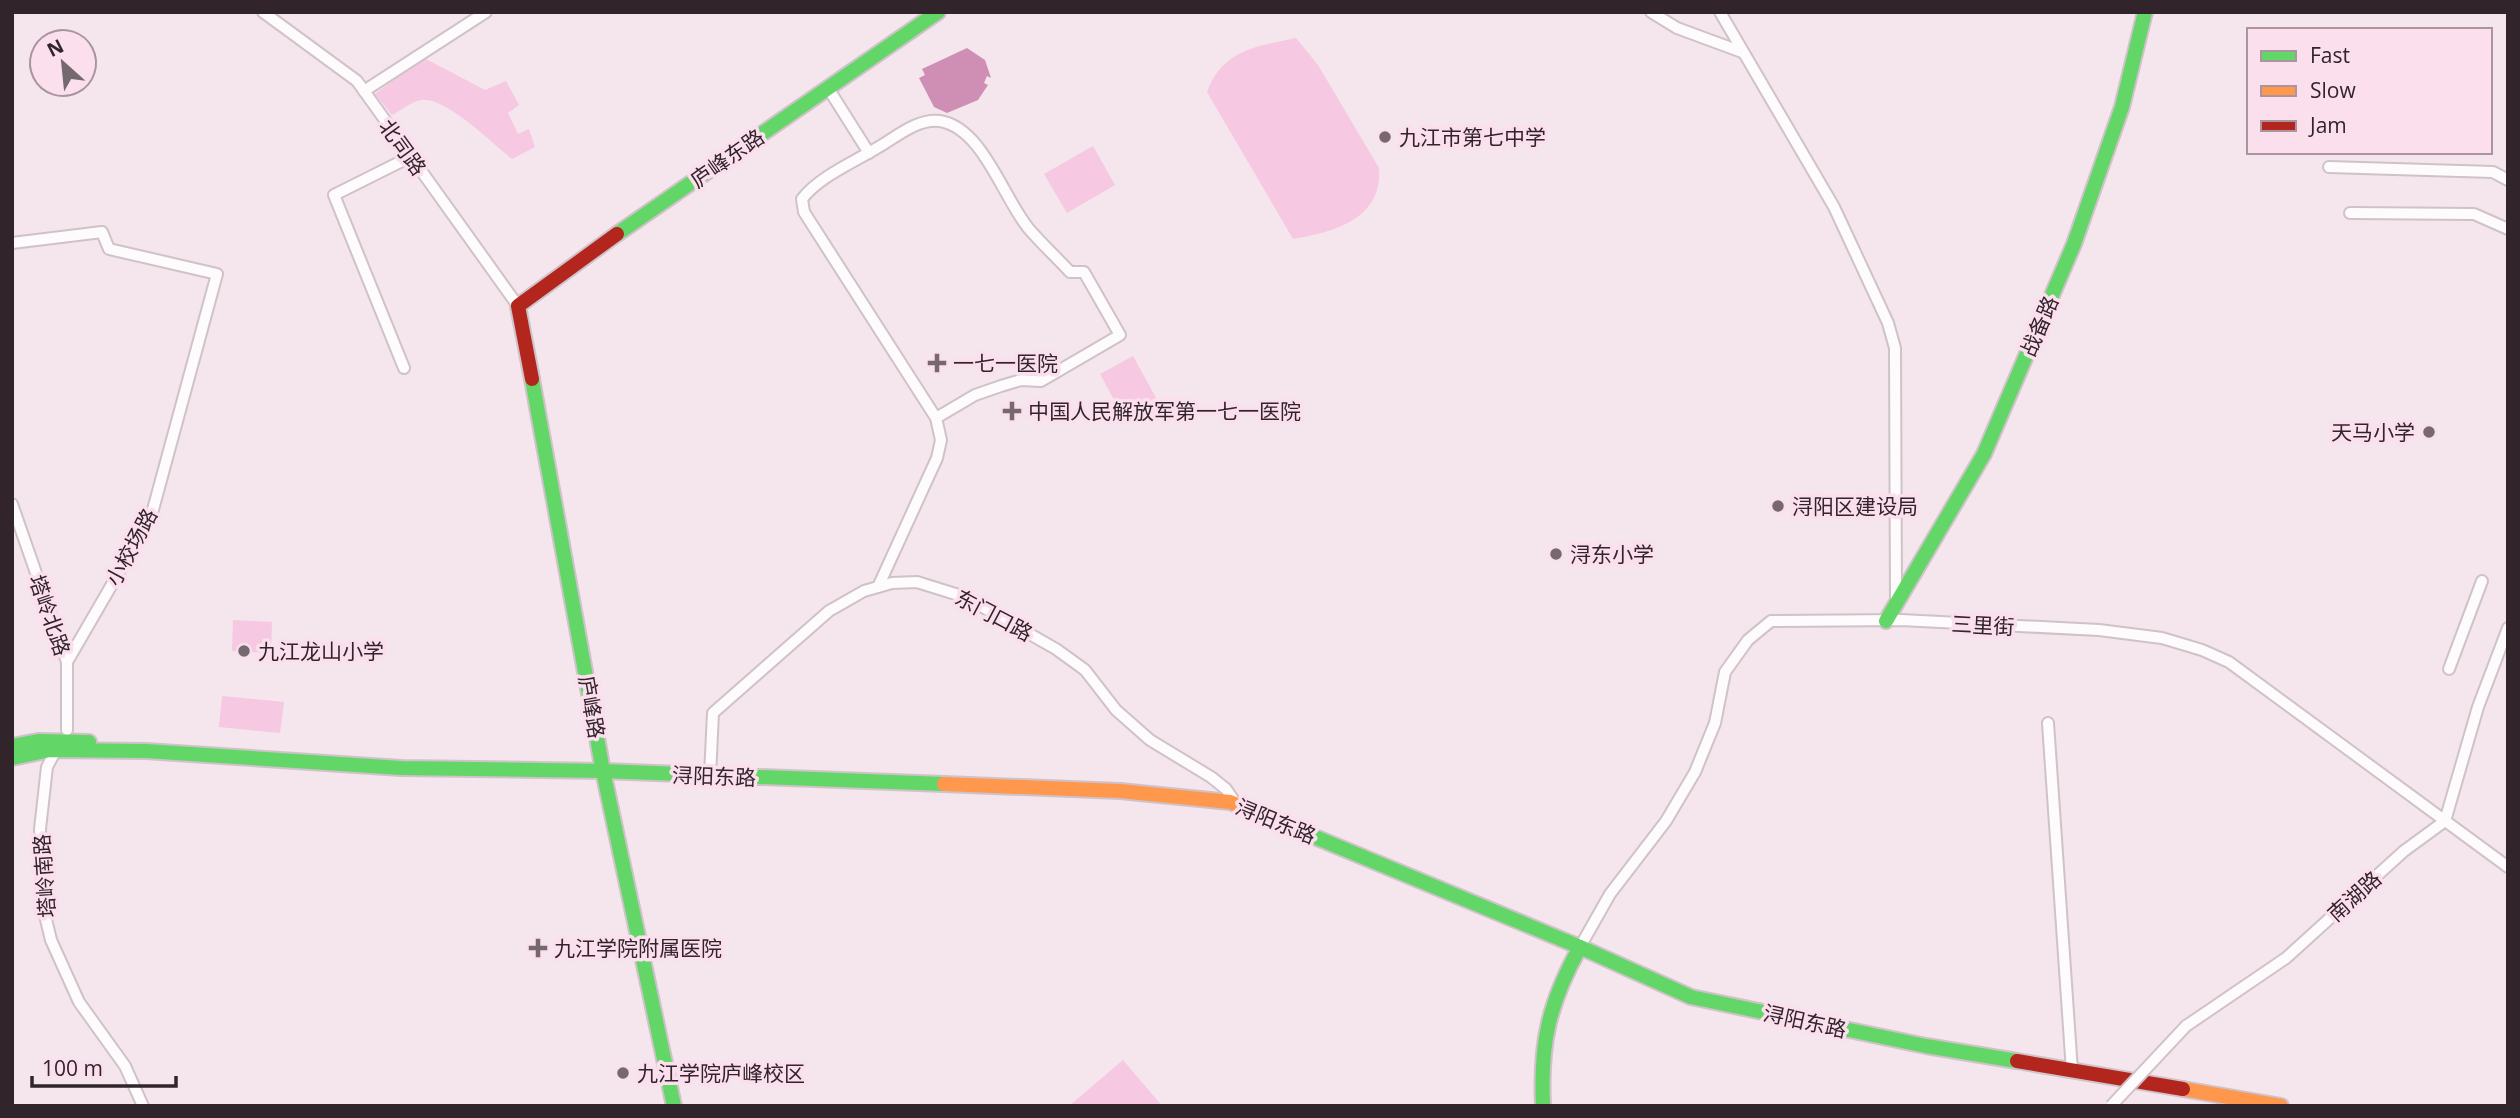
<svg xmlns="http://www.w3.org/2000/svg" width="2520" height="1118" viewBox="0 0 2520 1118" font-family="'Open Sans','Noto Sans SC',sans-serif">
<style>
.green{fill:#f6c8e1}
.water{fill:#cf8fb4}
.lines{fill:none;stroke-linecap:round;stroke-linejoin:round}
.street-casing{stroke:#cfc2c9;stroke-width:14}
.fast-casing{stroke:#cfc2c9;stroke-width:18}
.slow-casing{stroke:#cfc2c9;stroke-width:18}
.jam-casing{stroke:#cfc2c9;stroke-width:18}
.street{stroke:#fefbfc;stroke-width:10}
.fast{stroke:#63d668;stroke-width:14}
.slow{stroke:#ff974d;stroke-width:14}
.jam{stroke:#b3261e;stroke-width:14}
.street-bridge-casing{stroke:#cfc2c9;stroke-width:14;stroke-linecap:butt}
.street-bridge{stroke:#fefbfc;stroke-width:10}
.poi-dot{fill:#76686f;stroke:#fbdfed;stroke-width:2.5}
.labels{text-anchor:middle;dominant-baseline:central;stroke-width:7;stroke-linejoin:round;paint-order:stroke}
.poi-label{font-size:21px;fill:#31242b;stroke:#fbdfed;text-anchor:start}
.street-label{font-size:21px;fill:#31242b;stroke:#fbdfed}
</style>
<rect width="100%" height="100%" fill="#f5e5ed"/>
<g class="green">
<path d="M1296 38 1318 65 1379 168C1383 219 1334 232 1293 239L1207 92C1222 50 1257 46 1296 38Z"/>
<path d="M424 58 485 90 506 81 519 105 508 113 518 134 529 129 535 147 512 159C493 144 445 96 421 100 412 101 400 111 392 115L375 94Z"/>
<polygon points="1093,146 1115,185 1067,213 1044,174"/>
<polygon points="1133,356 1156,398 1123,416 1100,374"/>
<polygon points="233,620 272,622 271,653 232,651"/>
<polygon points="222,696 284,702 280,733 219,727"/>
<polygon points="1123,1060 1162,1106 1069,1106"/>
</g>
<polygon class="water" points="967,48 985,60 991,78 987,76 984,83 988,85 978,100 947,113 934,107 919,78 925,75 922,69"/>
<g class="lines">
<defs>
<g id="street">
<polyline points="263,12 357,81 518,306"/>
<polyline points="1651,12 1677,28 1742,52"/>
<polyline points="1720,12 1834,207 1888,323 1895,348 1896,603"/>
<polyline points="828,88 869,153"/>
<polyline points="364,91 486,12"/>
<polyline points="2329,167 2493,172 2508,180"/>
<polyline points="2350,213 2474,214 2508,229"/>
<polyline points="12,243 102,232 109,249 217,274 151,517 67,662"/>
<polyline points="404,368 334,195 410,157"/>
<polyline points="12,504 67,662 67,730"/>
<path d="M878 587 937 458 941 440 936 418 804 212 802 199C819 177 852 163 877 148 895 138 917 118 940 121 983 128 1003 198 1029 229 1042 244 1057 258 1070 272H1084L1120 335 1041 381 1021 380 1001 386 975 395 936 418"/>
<polyline points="2449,669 2482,581"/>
<polyline points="2048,723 2072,1071"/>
<polyline points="56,750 47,767 40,829 43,907 51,940 79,1002 125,1066 143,1106"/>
<polyline points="710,776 713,713 829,611 864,591 892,583 917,582 965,597 1056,649 1085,670 1116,710 1150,740 1211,777 1226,789 1237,805"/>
<polyline points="1580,947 1610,894 1666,821 1695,772 1715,723 1725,672 1748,640 1771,621 1901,620 2099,630 2162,638 2202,650 2229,662 2508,867"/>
<polyline points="2186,1026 2286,958 2404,851 2445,821 2478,707 2508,628"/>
</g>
<g id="fast">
<polyline points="617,234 938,12"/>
<polyline points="532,379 603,771 674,1106"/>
<polyline points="1886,621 1984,454 2074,244 2122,107 2145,12"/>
<polyline points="12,746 38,741 89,742"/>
<polyline points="12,758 50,750 146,751 401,768 603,771 944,784"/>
<polyline points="1240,806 1580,947 1691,997 1926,1046 2017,1061"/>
<path d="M1543 1106C1540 1042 1549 1003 1580 947"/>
</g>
<g id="slow">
<polyline points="944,784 1120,791 1230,802 1240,806"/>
<polyline points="2183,1089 2281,1106"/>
</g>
<g id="jam">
<polyline points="532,379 518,306 617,234"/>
<polyline points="2017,1061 2183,1089"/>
</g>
</defs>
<use href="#street" class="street-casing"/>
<use href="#fast" class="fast-casing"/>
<use href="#slow" class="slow-casing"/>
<use href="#jam" class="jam-casing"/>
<use href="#street" class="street"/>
<use href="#fast" class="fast"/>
<use href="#slow" class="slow"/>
<use href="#jam" class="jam"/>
<defs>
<polyline id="street-bridge" points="2111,1106 2186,1026"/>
</defs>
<use href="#street-bridge" class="street-bridge-casing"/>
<use href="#street-bridge" class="street-bridge"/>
</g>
<g class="poi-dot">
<circle cx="1385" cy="137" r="7"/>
<path d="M933.5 352.5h7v7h7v7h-7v7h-7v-7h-7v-7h7z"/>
<path d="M1008.5 400.5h7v7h7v7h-7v7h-7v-7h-7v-7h7z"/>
<circle cx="2429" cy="432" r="7"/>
<circle cx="1778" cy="506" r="7"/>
<circle cx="1556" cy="554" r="7"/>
<circle cx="244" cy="651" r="7"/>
<path d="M534.5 937.5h7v7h7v7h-7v7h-7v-7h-7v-7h7z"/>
<circle cx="623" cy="1073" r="7"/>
</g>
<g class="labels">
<g class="poi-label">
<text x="1399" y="137">九江市第七中学</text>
<text x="953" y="363">一七一医院</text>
<text x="1028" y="411">中国人民解放军第一七一医院</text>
<text x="2415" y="432" text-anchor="end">天马小学</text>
<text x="1792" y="506">浔阳区建设局</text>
<text x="1570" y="554">浔东小学</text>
<text x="258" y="651">九江龙山小学</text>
<text x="554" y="948">九江学院附属医院</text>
<text x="637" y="1073">九江学院庐峰校区</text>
</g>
<g class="street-label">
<text transform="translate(403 147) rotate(54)">北司路</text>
<text transform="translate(727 158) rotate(-35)">庐峰东路</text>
<text transform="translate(2039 326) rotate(-67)">战备路</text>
<text transform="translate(131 547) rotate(-62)">小校场路</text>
<text transform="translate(50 615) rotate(71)">塔岭北路</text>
<text transform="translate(994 615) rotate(28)">东门口路</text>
<text transform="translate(1983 625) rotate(3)">三里街</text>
<text transform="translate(592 707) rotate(80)">庐峰路</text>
<text transform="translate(714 776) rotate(2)">浔阳东路</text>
<text transform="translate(1276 821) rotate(22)">浔阳东路</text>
<text transform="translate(44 876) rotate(-94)">塔岭南路</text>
<text transform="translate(2354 896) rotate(-42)">南湖路</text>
<text transform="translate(1805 1021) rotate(12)">浔阳东路</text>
</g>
</g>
<rect width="2520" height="1118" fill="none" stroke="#31242b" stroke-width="28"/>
<rect x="2247" y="28" width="245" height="126" fill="#fbdfed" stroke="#aa949f" stroke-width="2"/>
<rect x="2261" y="51" width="35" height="10" fill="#63d668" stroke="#aa949f" stroke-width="2"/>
<text x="2310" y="63" font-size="21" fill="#31242b">Fast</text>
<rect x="2261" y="86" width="35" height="10" fill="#ff974d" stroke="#aa949f" stroke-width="2"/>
<text x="2310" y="98" font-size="21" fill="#31242b">Slow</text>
<rect x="2261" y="121" width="35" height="10" fill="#b3261e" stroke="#aa949f" stroke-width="2"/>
<text x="2310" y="133" font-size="21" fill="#31242b">Jam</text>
<g transform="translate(63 63) rotate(333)"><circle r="33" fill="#fbdfed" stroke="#aa949f" stroke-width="2"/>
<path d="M0-5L12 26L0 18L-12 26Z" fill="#76686f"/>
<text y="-10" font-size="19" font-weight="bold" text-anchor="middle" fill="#31242b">N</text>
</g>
<path d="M32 1076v10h144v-10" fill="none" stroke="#31242b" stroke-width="3.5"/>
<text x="42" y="1076" font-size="21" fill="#31242b" stroke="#fbdfed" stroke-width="5" paint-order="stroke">100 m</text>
</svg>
